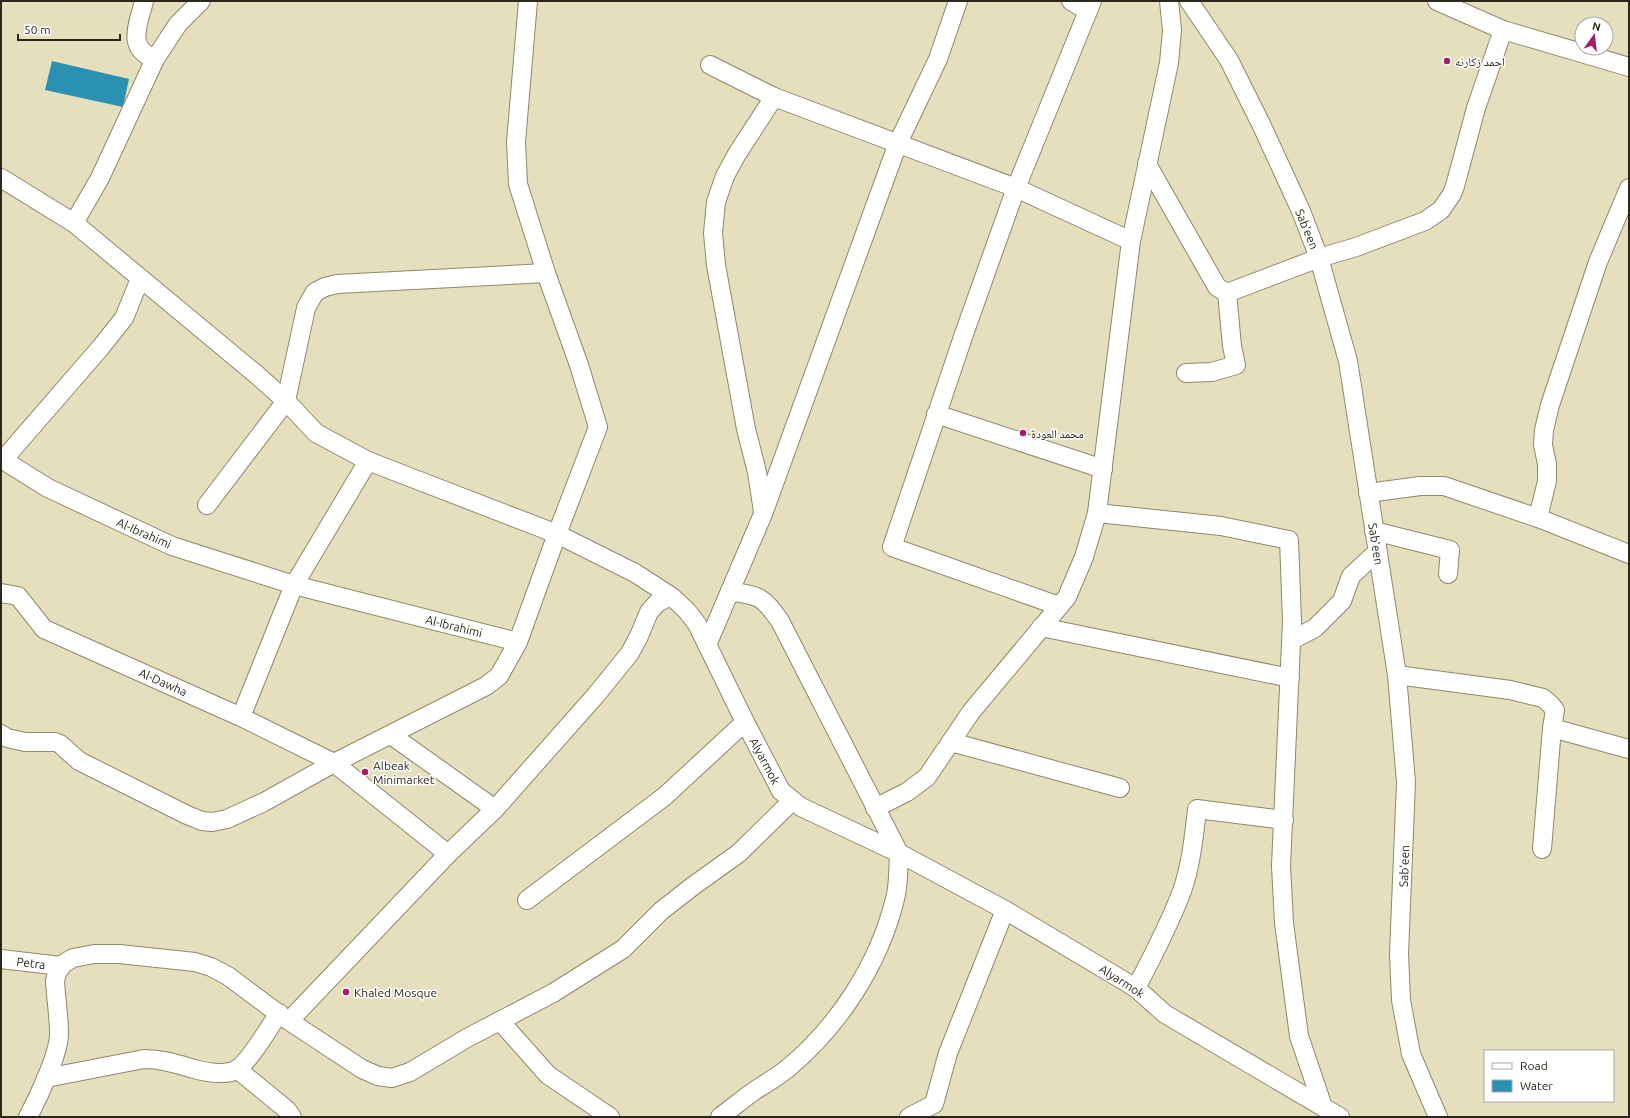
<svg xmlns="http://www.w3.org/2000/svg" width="1630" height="1118" viewBox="0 0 1630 1118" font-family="Ubuntu,'Noto Naskh Arabic',sans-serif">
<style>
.water{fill:#2a91b3}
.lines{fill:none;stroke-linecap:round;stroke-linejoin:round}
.minor-casing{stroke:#8f8869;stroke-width:20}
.minor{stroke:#fff;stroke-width:18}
.poi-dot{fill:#a31d6a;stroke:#fff;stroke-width:1.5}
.labels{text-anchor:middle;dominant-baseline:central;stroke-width:3;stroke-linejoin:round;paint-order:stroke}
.poi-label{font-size:12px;fill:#2b281b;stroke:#fff;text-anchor:start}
.street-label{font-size:12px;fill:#2b281b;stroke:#fff}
</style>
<rect width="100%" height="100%" fill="#e6dfbd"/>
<polygon class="water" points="52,61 129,79 123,107 45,90"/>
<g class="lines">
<defs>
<g id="minor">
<path d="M144 1C139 23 125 48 155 59"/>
<polyline points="1071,1 1088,11"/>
<polyline points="1189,1 1229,60 1261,124 1301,211 1319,258 1348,361 1397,675 1406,782 1399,954 1401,1000 1411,1054 1438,1117"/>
<polyline points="1437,1 1503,30 1629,67"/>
<polyline points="710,65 774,97 1016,188 1131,241"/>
<polyline points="1147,164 1217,287 1227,293 1319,258 1356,247 1425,221 1441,210 1452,194 1455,186 1476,108 1503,30"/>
<path d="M1 178 74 223 257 375 286 401 316 433 368 461 557 534 635 573 672 597 687 611 697 624 745 722 781 791 801 807 899 853C898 868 899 885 895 899 879 964 839 1026 787 1069 777 1077 765 1084 754 1091 743 1099 732 1108 720 1117"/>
<polyline points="74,223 100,178 155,59 178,24 201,1"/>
<polyline points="140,279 124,318 101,347 3,460 48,488 172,546 294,585 518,642"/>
<polyline points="1186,373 1212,372 1236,365 1232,346 1227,293"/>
<polyline points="936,414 1103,469"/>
<polyline points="1368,493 1420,486 1444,486 1538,518 1629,554"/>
<polyline points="207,505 286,401 306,308 315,292 325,287 337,284 546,273"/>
<polyline points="763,512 757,472 746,429 716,265 713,233 716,202 725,176 737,154 774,97"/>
<polyline points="1097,513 1221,526 1289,540 1292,621 1281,866 1284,923 1299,1036 1323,1107"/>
<polyline points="1538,518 1547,481 1547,464 1543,445 1544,430 1550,405 1598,262 1629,188"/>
<polyline points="1374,531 1450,550 1448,574"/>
<path d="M730 592C759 594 764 598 780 621L899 853 1005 910 1136 988 1165 1014 1340 1117"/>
<polyline points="1,593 18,596 44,629 241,717 334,763 448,854"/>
<polyline points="1059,606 892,547 964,334 1016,188 1092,1"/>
<polyline points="1041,627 1290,678"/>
<polyline points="1292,640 1315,628 1342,601 1351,576 1377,552"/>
<polyline points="707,645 763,514 898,143 938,59 958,1"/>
<polyline points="1397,675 1510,690 1543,698 1550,704 1555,710 1552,728 1542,849"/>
<polyline points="241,717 294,585 368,461"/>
<polyline points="1552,728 1629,749"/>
<polyline points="1,734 7,738 25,742 55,742 60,744 79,761 187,815 202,821 212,822 227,819 264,802 334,763 486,686 499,676 518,642 557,534 598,427 579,365 546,273 518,184 516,142 528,1"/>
<polyline points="391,735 495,809"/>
<polyline points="951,742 1120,788"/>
<polyline points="875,808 907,792 927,777 971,712 1067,597 1084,557 1097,513 1131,241 1169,63 1172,30 1169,1"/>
<polyline points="527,900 665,796 745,722"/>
<polyline points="1,959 61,966"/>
<path d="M1136 988C1153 956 1169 925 1182 891 1191 865 1194 837 1197 809L1284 820"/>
<polyline points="289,1021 448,854 495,809 596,695 630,653 639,636 649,612 657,603 670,596"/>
<polyline points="500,1021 548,1075 610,1117"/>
<polyline points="237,1069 287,1110 292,1117"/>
<path d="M46 1078 144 1059C162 1059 177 1064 194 1069 205 1072 223 1075 234 1071 247 1066 270 1026 279 1013"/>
<path d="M28 1117C38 1098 59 1054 59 1034 59 1016 56 999 55 981L57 973 63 964 73 958 94 954H119L195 962 211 967 228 976 283 1017 362 1069 378 1076 392 1078 410 1072 467 1038 553 993 623 949 661 911 693 886 739 853 792 801"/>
<polyline points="909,1117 934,1104 948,1053 1005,910"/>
</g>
</defs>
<use href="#minor" class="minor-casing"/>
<use href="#minor" class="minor"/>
</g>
<g class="poi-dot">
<circle cx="1447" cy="61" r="4"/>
<circle cx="1023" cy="433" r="4"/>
<circle cx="365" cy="772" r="4"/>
<circle cx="346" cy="992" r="4"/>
</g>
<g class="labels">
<g class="poi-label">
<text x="1455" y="61">احمد زكارنه</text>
<text x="1031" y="433">محمد العودة</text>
<text x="373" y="765">Albeak<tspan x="373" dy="14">Minimarket</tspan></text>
<text x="354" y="992">Khaled Mosque</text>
</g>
<g class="street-label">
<text transform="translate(1307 229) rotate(68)">Sab'een</text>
<text transform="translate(144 533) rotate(24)">Al-Ibrahimi</text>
<text transform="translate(1376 544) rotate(81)">Sab'een</text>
<text transform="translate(454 626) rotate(14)">Al-Ibrahimi</text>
<text transform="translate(163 682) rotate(24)">Al-Dawha</text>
<text transform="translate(765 761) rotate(62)">Alyarmok</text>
<text transform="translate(1404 866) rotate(-88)">Sab'een</text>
<text transform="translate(31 963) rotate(7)">Petra</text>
<text transform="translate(1122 981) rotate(33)">Alyarmok</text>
</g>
</g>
<rect width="1630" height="1118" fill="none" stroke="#2b281b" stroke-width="4"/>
<rect x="1484" y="1050" width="130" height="52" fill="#ffffff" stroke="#aaa9a4"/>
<rect x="1492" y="1063" width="20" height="6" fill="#ffffff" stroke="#aaa9a4"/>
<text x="1520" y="1070" font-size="12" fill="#2b281b">Road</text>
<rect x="1492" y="1080" width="20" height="12" fill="#2a91b3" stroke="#aaa9a4"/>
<text x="1520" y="1090" font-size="12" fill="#2b281b">Water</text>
<g transform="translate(1594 36) rotate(15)"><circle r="19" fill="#ffffff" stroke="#aaa9a4"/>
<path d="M0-3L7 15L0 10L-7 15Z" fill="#a31d6a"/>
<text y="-6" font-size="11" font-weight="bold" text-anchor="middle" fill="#2b281b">N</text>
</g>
<path d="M18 34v6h102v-6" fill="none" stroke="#2b281b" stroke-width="2"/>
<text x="24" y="34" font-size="12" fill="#2b281b" stroke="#ffffff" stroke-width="3" paint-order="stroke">50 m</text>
</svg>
